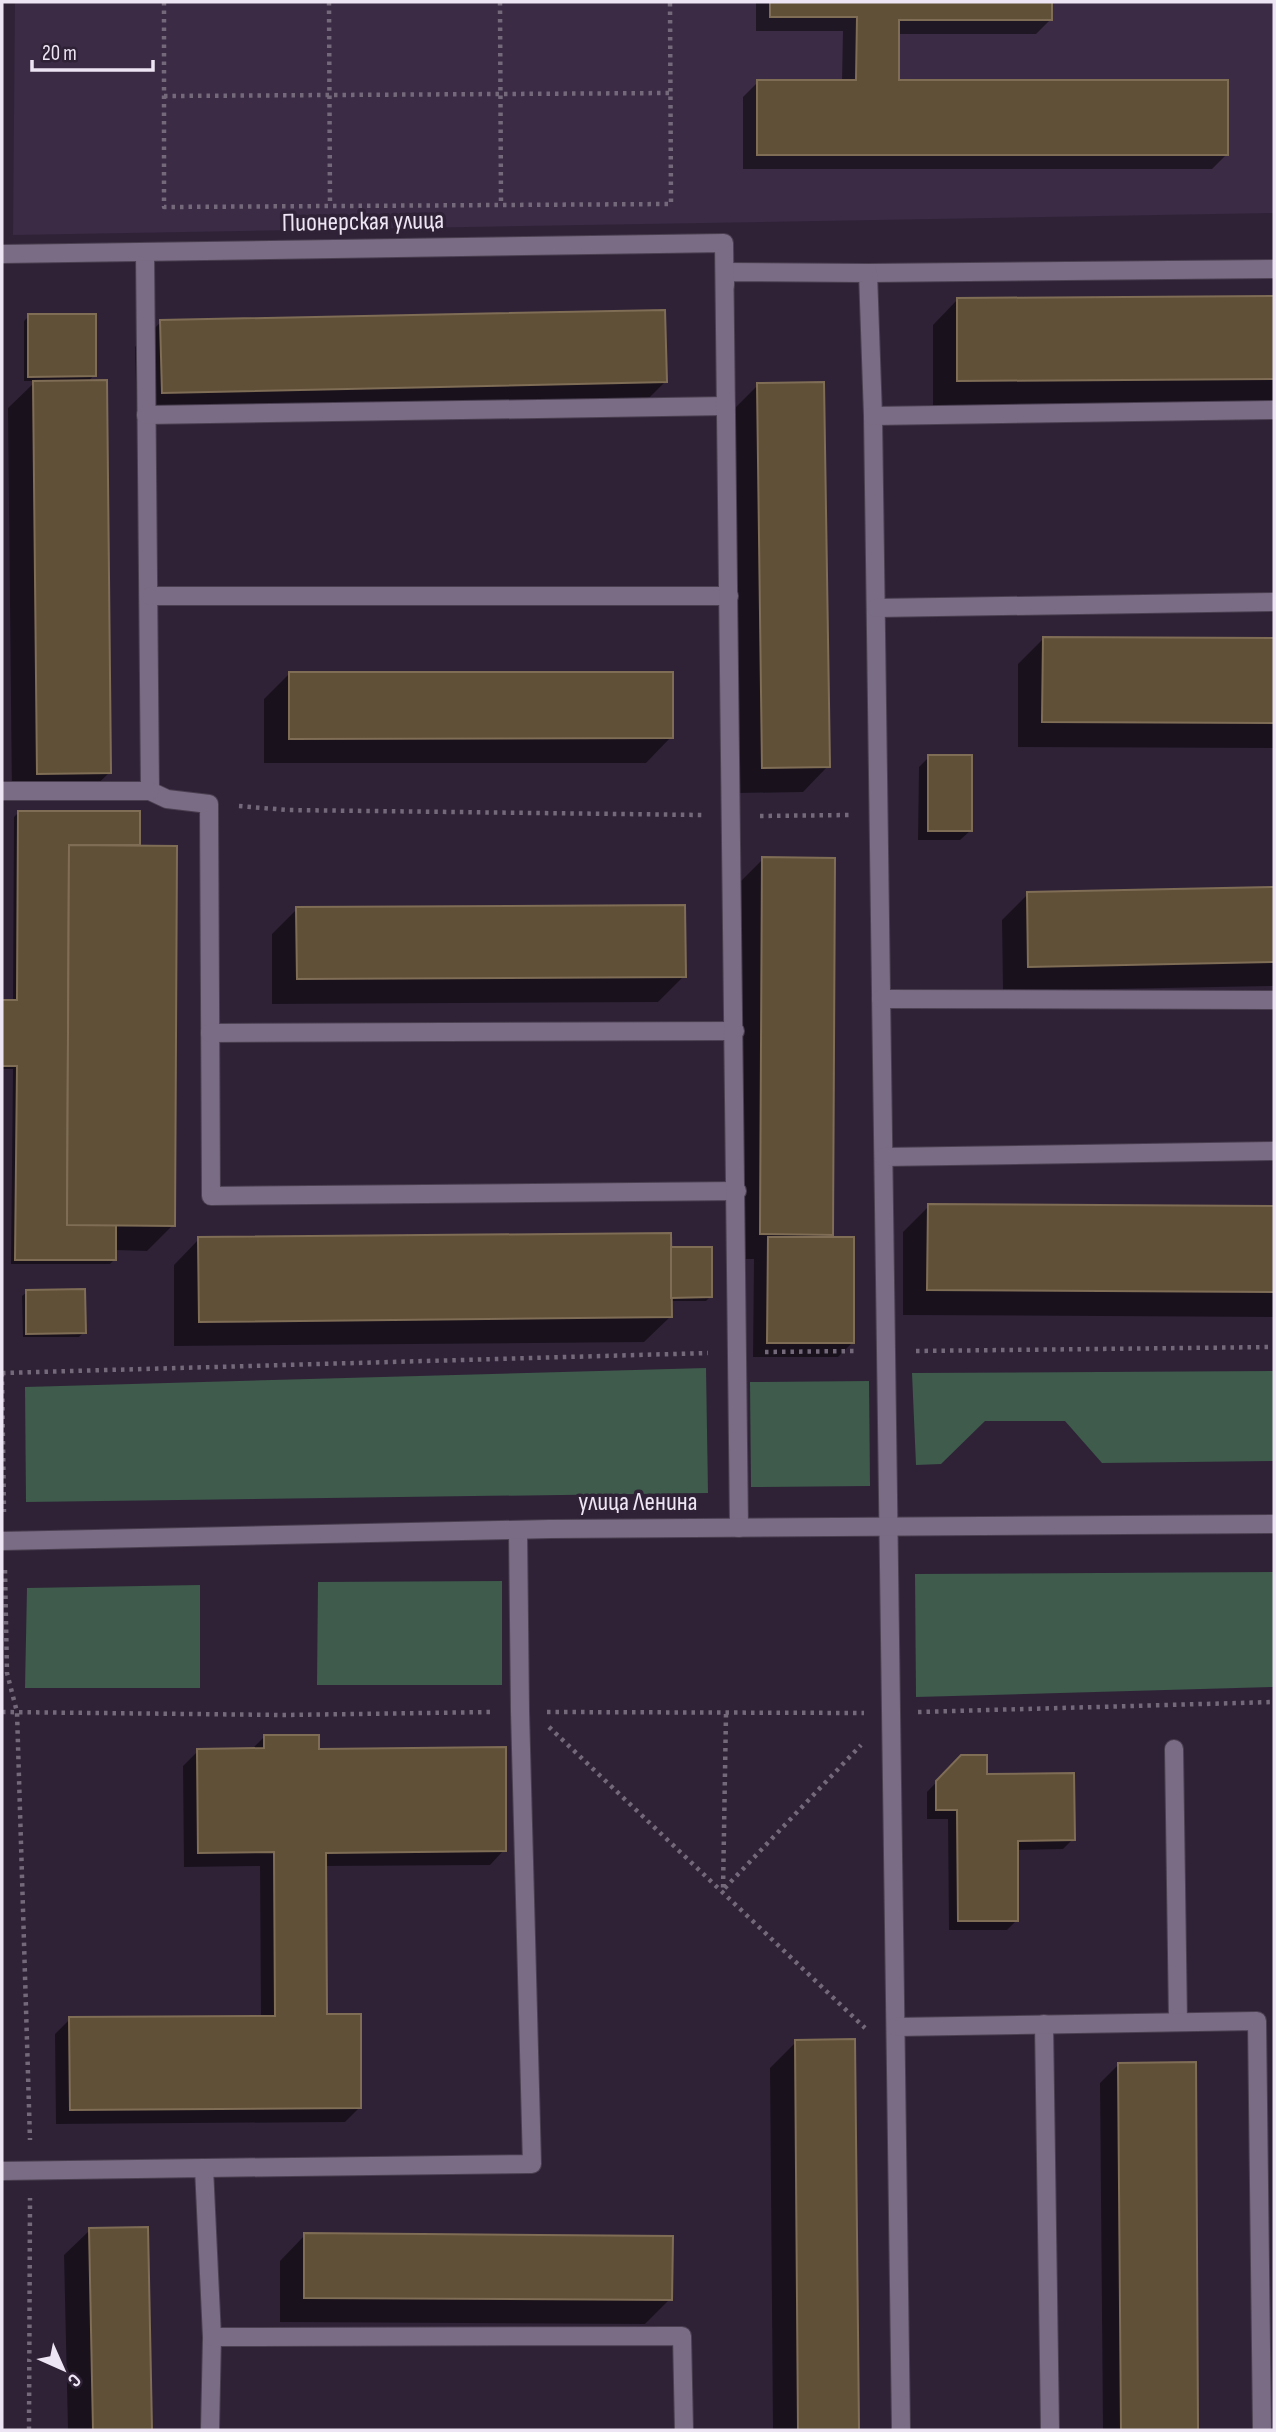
<svg xmlns="http://www.w3.org/2000/svg" width="1276" height="2432" viewBox="0 0 1276 2432" font-family="'Sofia Sans Condensed',sans-serif">
<style>
.built{fill:#3b2b45}
.forest{fill:#3e5b4b}
.shadow{fill:#0007}
.building{fill:#615038;stroke:#7f6d56;stroke-width:2}
.lines{fill:none;stroke-linecap:round;stroke-linejoin:round}
.service-casing{stroke:#4a3f51;stroke-width:20}
.minor-casing{stroke:#4a3f51;stroke-width:20}
.secondary-casing{stroke:#4a3f51;stroke-width:20}
.path{stroke:#74697b;stroke-width:4.5;stroke-dasharray:3.5 5;stroke-linecap:butt}
.service{stroke:#7a6c84;stroke-width:18}
.minor{stroke:#7a6c84;stroke-width:18}
.secondary{stroke:#7a6c84;stroke-width:18}
.labels{text-anchor:middle;dominant-baseline:central;stroke-width:7;stroke-linejoin:round;paint-order:stroke}
.street-label{font-size:26px;fill:#ede5f3;stroke:#2f2237}
</style>
<rect width="100%" height="100%" fill="#2f2237"/>
<polygon class="built" points="15,2 1274,2 1274,213 13,235"/>
<g class="forest">
<polygon points="706,1368 708,1493 26,1502 25,1387"/>
<polygon points="1274,1371 1274,1461 1102,1463 1065,1421 985,1421 941,1464 916,1465 912,1373"/>
<polygon points="869,1381 870,1486 751,1487 750,1382"/>
<polygon points="1274,1572 1274,1687 916,1697 915,1574"/>
<polygon points="502,1581 502,1685 317,1685 318,1582"/>
<polygon points="200,1585 200,1688 25,1688 27,1588"/>
</g>
<g class="shadow">
<polygon points="756,2 1051,2 1051,19 1036,34 897,34 897,82 1227,154 1212,169 743,169 743,97 758,82 842,82 843,31 756,31"/>
<polygon points="1274,298 1274,404 933,406 933,325 958,299"/>
<polygon points="29,316 94,375 88,382 109,773 83,798 12,799 8,408 36,381 24,381 24,321"/>
<polygon points="161,322 665,382 640,407 137,418 135,347"/>
<polygon points="758,385 828,766 803,792 738,793 732,411"/>
<polygon points="1043,639 1274,640 1274,748 1018,747 1018,664"/>
<polygon points="289,674 671,737 646,763 264,763 264,699"/>
<polygon points="929,757 970,831 960,840 918,840 919,767"/>
<polygon points="19,812 138,845 136,847 173,1225 147,1251 114,1250 114,1260 110,1264 11,1264 13,1069 2,1069 2,1002 13,1002 14,817"/>
<polygon points="763,859 831,1234 826,1239 852,1343 838,1357 753,1357 754,1259 735,1259 737,885"/>
<polygon points="1274,889 1274,986 1003,991 1002,920 1028,894"/>
<polygon points="297,909 684,976 658,1002 272,1004 272,934"/>
<polygon points="929,1206 1274,1208 1274,1317 903,1315 903,1232"/>
<polygon points="199,1239 669,1249 710,1297 706,1301 670,1301 670,1317 644,1342 174,1346 174,1265"/>
<polygon points="27,1292 84,1332 79,1337 23,1337 22,1296"/>
<polygon points="264,1737 317,1751 504,1850 490,1865 324,1866 325,2016 360,2107 345,2122 56,2124 55,2034 70,2019 261,2017 260,1866 184,1867 183,1766 198,1751 251,1750"/>
<polygon points="961,1757 1073,1839 1063,1849 1017,1850 1017,1920 1007,1930 949,1930 948,1819 927,1819 927,1792"/>
<polygon points="853,2041 857,2430 773,2430 770,2068 796,2042"/>
<polygon points="1119,2064 1194,2064 1196,2430 1103,2430 1100,2083"/>
<polygon points="147,2229 150,2430 68,2430 64,2255 90,2230"/>
<polygon points="305,2235 670,2299 645,2324 280,2322 280,2261"/>
</g>
<g class="building">
<polygon points="770,2 1052,2 1052,20 899,20 899,80 1228,80 1228,155 757,155 757,80 856,80 857,17 770,17"/>
<polygon points="1274,296 1274,379 957,381 957,298"/>
<polygon points="665,310 667,382 162,393 160,320"/>
<polygon points="28,314 96,314 96,376 28,377"/>
<polygon points="107,380 111,773 37,774 33,381"/>
<polygon points="824,382 830,767 762,768 757,383"/>
<polygon points="1043,637 1274,638 1274,723 1042,722"/>
<polygon points="289,672 673,672 673,738 289,739"/>
<rect x="928" y="755" width="44" height="76"/>
<polygon points="18,811 140,811 140,845 69,845 67,1225 116,1225 116,1260 15,1260 17,1066 2,1066 2,1000 17,1000"/>
<polygon points="69,845 177,846 175,1226 67,1225"/>
<polygon points="762,857 835,858 833,1235 760,1234"/>
<polygon points="1274,887 1274,962 1028,967 1027,892"/>
<polygon points="685,905 686,977 297,979 296,907"/>
<polygon points="928,1204 1274,1206 1274,1292 927,1290"/>
<polygon points="671,1233 672,1317 199,1322 198,1237"/>
<polygon points="768,1237 854,1237 854,1343 767,1343"/>
<polygon points="671,1247 712,1247 712,1297 671,1298"/>
<polygon points="85,1289 86,1333 26,1334 26,1290"/>
<polygon points="264,1735 319,1735 319,1749 506,1747 506,1851 326,1853 327,2014 361,2014 361,2108 70,2110 69,2017 275,2016 274,1852 198,1853 197,1749 264,1748"/>
<polygon points="961,1755 987,1755 987,1774 1074,1773 1075,1840 1018,1841 1018,1921 958,1921 957,1810 936,1810 936,1781"/>
<polygon points="855,2039 859,2430 798,2430 795,2040"/>
<polygon points="1196,2062 1198,2430 1121,2430 1118,2063"/>
<polygon points="148,2227 152,2430 93,2430 89,2228"/>
<polygon points="304,2233 673,2236 672,2300 304,2298"/>
</g>
<g class="lines">
<defs>
<g id="service">
<polyline points="145,252 150,791 167,799 209,804 211,1196 737,1191"/>
<polyline points="868,273 1274,269"/>
<polyline points="725,285 725,272 868,273 873,416 901,2430"/>
<polyline points="146,415 726,406"/>
<polyline points="873,416 1274,410"/>
<polyline points="150,596 729,596"/>
<polyline points="876,608 1274,602"/>
<polyline points="2,791 150,791"/>
<polyline points="881,999 1274,1000"/>
<polyline points="210,1033 735,1031"/>
<polyline points="884,1157 1274,1151"/>
<polyline points="1174,1749 1178,2022"/>
<polyline points="1044,2024 1050,2430"/>
<polyline points="896,2027 1257,2021 1262,2430"/>
<polyline points="204,2168 532,2164 520,1711 518,1531"/>
<polyline points="2,2171 204,2168 212,2337 210,2430"/>
<polyline points="212,2337 682,2336 684,2430"/>
</g>
<polyline id="minor" points="2,254 724,243 739,1528"/>
<polyline id="secondary" points="2,1541 550,1529 1274,1524"/>
</defs>
<use href="#service" class="service-casing"/>
<use href="#minor" class="minor-casing"/>
<use href="#secondary" class="secondary-casing"/>
<g class="path">
<polyline points="164,2 164,207 671,204 670,2"/>
<polyline points="329,2 330,206"/>
<polyline points="500,2 501,205"/>
<polyline points="164,96 671,93"/>
<polyline points="239,806 287,810 703,815"/>
<polyline points="760,816 850,815"/>
<polyline points="916,1351 1274,1347"/>
<polyline points="765,1352 858,1351"/>
<polyline points="2,1373 708,1353"/>
<polyline points="2,1373 4,1512"/>
<polyline points="5,1570 7,1673 17,1712 30,2140"/>
<polyline points="2,1712 285,1715 493,1712"/>
<polyline points="547,1712 864,1713"/>
<polyline points="918,1712 1274,1702"/>
<polyline points="726,1714 723,1890 861,1745"/>
<polyline points="549,1727 865,2028"/>
<polyline points="29,2430 30,2198"/>
</g>
<use href="#service" class="service"/>
<use href="#minor" class="minor"/>
<use href="#secondary" class="secondary"/>
</g>
<g class="labels">
<g class="street-label">
<text transform="translate(363 222) rotate(-1)">Пионерская улица</text>
<text x="638" y="1502">улица Ленина</text>
</g>
</g>
<rect width="1276" height="2432" fill="none" stroke="#ede5f3" stroke-width="7"/>
<g transform="translate(63 2369) rotate(135)" stroke="#2f2237" stroke-width="5" paint-order="stroke">
<path d="M0-5L12 26L0 18L-12 26Z" fill="#ede5f3"/>
<text y="-10" font-size="19" font-weight="bold" text-anchor="middle" fill="#ede5f3">С</text>
</g>
<path d="M32 60v10h121v-10" fill="none" stroke="#ede5f3" stroke-width="3.5"/>
<text x="42" y="60" font-size="21" fill="#ede5f3" stroke="#2f2237" stroke-width="5" paint-order="stroke">20 m</text>
</svg>
